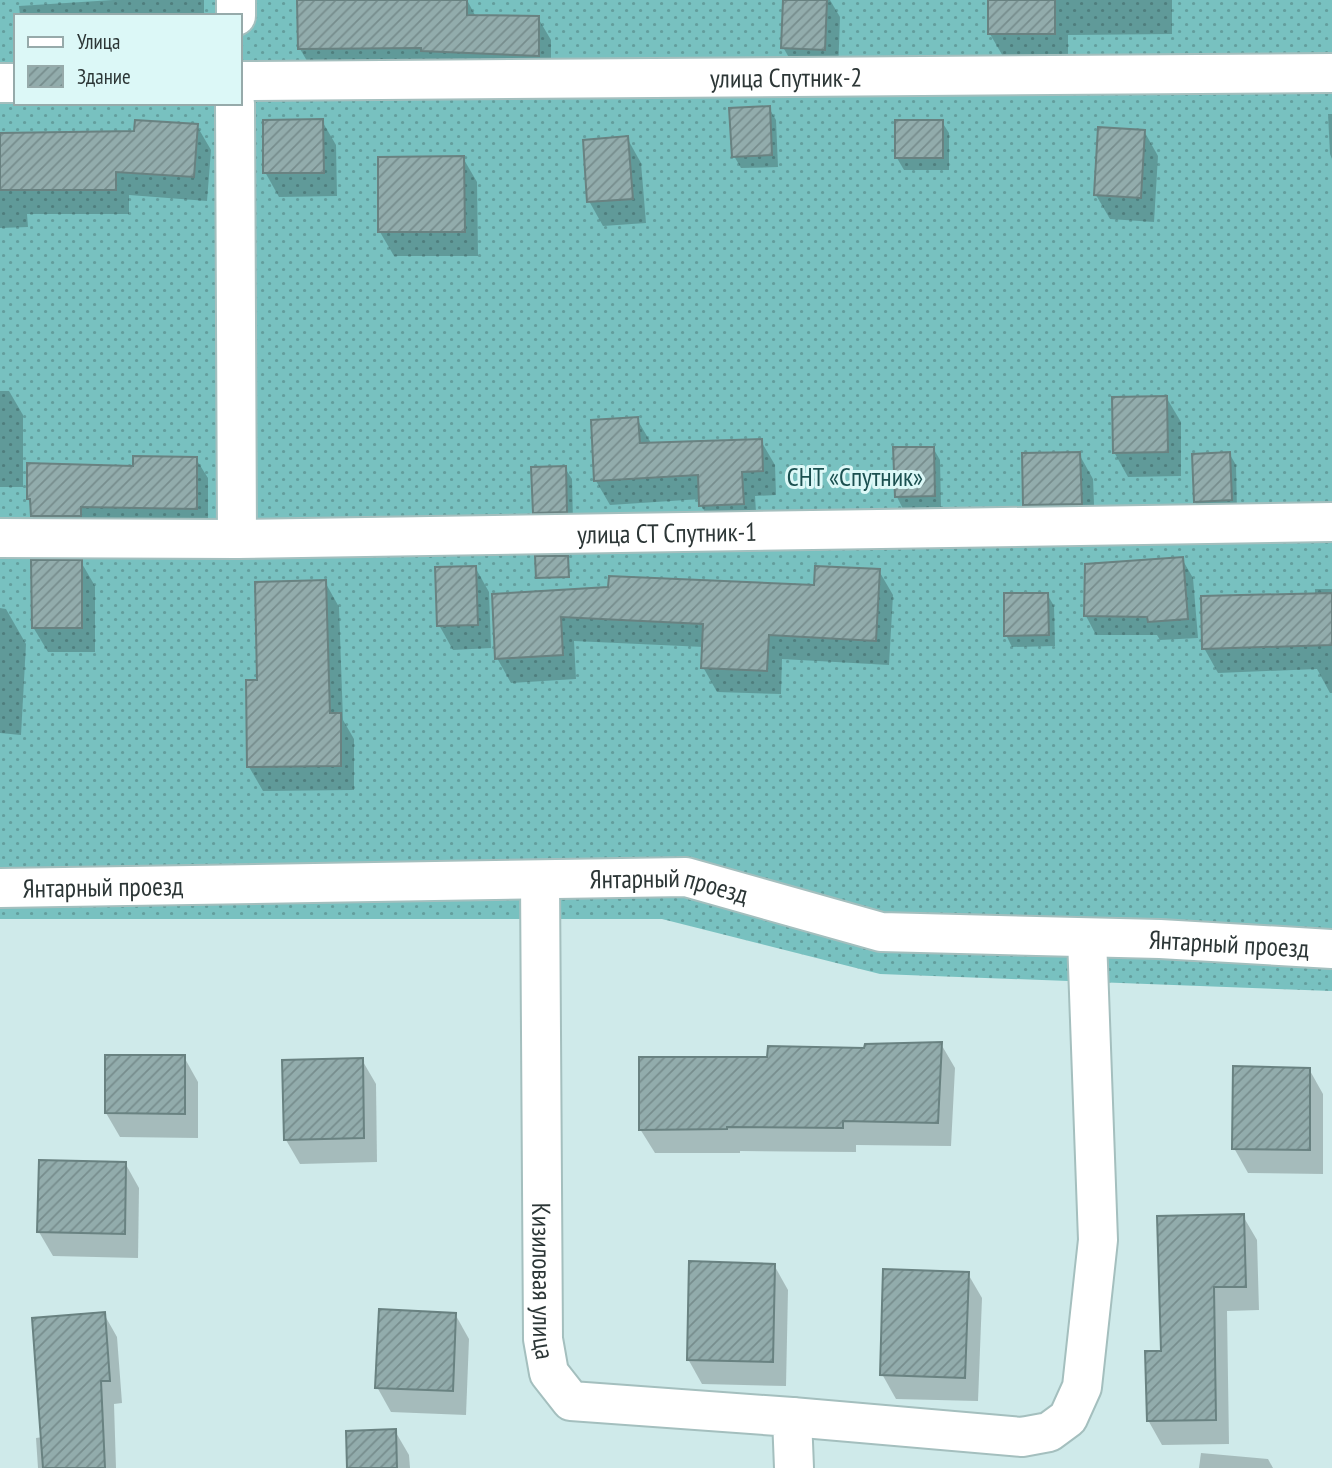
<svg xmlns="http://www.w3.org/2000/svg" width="1332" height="1468" viewBox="0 0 1332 1468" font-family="'PT Sans Narrow',sans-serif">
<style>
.garden{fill:url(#garden-dots);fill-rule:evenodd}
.shadow{fill:#0003}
.building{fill:url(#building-hatch);stroke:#698281;stroke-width:2}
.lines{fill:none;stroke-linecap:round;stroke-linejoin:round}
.minor-casing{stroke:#a4bfbe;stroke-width:42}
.minor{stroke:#fff;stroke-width:38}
.labels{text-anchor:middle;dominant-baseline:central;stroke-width:6;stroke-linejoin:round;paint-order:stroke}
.street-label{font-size:26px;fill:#2c3636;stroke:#dcf8f7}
.park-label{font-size:26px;fill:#1b5050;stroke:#dcf8f7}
</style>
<defs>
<pattern id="garden-dots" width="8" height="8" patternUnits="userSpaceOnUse" patternTransform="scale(1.75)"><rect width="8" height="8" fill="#78c1c0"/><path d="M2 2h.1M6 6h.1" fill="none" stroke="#639e9d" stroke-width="1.8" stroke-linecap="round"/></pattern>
<pattern id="building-hatch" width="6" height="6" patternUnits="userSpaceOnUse" patternTransform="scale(1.75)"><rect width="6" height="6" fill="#92acac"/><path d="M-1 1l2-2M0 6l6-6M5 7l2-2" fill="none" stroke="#778d8d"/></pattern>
</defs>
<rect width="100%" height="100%" fill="#cfeaea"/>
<path class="garden" d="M0 0H1332V991L880 974 662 919H0ZM16 16H240V103H16Z"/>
<g class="shadow">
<polygon points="113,0 204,0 204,16 20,16 19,6"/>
<polygon points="299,0 467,0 476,17 538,18 551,40 551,77 313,71 300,49"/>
<polygon points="785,0 830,0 840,17 838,73 797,72 783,47"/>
<polygon points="990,0 1172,0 1172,34 1068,35 1068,58 1004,58 990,34"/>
<polygon points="769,108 776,120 778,167 741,168 734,156"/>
<polygon points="1328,114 1332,114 1332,159 1330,154"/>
<polygon points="322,121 336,145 337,196 279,197 265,172"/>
<polygon points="942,122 949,133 949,170 904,170 897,158"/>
<polygon points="197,126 211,150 207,201 129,195 129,214 27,214 28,227 0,228 0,135 136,132"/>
<polygon points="1144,131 1158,156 1154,222 1110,219 1096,195"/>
<polygon points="627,138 641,163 646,223 603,226 589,201"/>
<polygon points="463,158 477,182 478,256 394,256 380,232"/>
<polygon points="0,391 9,391 23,415 23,487 0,487"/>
<polygon points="1166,397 1181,422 1181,476 1128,477 1114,452"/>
<polygon points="637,419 651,443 761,441 775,465 776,495 755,496 757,528 715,530 701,505 701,499 610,505 596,481"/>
<polygon points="933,448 940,460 941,507 903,509 897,497"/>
<polygon points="1229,453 1236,465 1237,512 1202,514 1195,502"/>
<polygon points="1079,454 1093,479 1095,528 1038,529 1024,504"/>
<polygon points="196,459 208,478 208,528 44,535 32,516 32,505 28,499 134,468"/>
<polygon points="565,468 572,479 573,523 542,524 535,512"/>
<polygon points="1182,559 1193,578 1198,638 1160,640 1157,635 1096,635 1086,616"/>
<polygon points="81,562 95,586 95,652 48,652 33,627"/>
<polygon points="475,567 489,592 491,648 453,650 439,625"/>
<polygon points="879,571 893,595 889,665 782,659 781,694 717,692 703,667 704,647 574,641 576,679 511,683 497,658 493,595 815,587"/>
<polygon points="325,582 339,607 343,720 354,739 354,790 263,791 249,767 259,682"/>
<polygon points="1315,589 1332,589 1332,693 1330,693 1317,669 1218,673 1204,648 1315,595"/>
<polygon points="1047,594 1054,606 1055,646 1012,647 1006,635"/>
<polygon points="0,608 6,609 26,644 21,735 0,733"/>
<polygon points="941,1044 955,1068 951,1146 856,1145 856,1152 740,1151 740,1153 655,1153 640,1129 769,1059"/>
<polygon points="184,1057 198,1082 198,1138 120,1137 106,1113"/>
<polygon points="362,1060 376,1084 377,1162 300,1164 286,1140"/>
<polygon points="1309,1069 1323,1094 1323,1174 1248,1173 1234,1148"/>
<polygon points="125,1163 139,1188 138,1258 53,1256 39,1232"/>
<polygon points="1243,1216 1257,1240 1259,1310 1227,1311 1229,1444 1162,1445 1148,1420 1163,1353"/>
<polygon points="774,1265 788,1290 786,1386 702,1384 688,1359"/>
<polygon points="968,1274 982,1298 978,1401 896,1399 882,1374"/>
<polygon points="104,1314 117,1337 122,1403 114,1404 116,1468 38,1468 36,1438 43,1437"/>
<polygon points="455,1314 469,1339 466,1415 391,1412 377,1387"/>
<polygon points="395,1431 409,1455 410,1468 349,1468"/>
<polygon points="1201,1453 1268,1459 1273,1468 1199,1468"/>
</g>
<g class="building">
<polygon points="297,0 467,0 467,15 539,16 539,56 421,51 421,48 298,49"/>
<polygon points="783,0 827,0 825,50 781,48"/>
<rect x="988" y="0" width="67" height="34"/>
<polygon points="770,106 772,155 732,157 729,108"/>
<polygon points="323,119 324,173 263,173 263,120"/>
<polygon points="135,120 198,124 194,177 116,172 116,190 0,190 0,133 134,131"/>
<rect x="895" y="120" width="48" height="38"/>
<polygon points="1098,127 1145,130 1141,198 1094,195"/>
<polygon points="628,136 633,199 587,202 583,140"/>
<polygon points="464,156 465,232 378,232 378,157"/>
<polygon points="1167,396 1168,452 1113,453 1112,397"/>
<polygon points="638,417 640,443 762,439 763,471 742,472 744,504 699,506 698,475 594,481 591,420"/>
<polygon points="893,447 934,447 935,496 895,497"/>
<polygon points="1080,452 1082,504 1023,505 1022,453"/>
<polygon points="1230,452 1232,500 1194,502 1192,454"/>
<polygon points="133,456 197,457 197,509 81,507 81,516 31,516 30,499 27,499 27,463 133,466"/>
<polygon points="566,466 567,512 533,513 531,467"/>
<polygon points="535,556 568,556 569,577 536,578"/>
<polygon points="1183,557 1188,619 1148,622 1147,617 1084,616 1085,564"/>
<polygon points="31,560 82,560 82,628 32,628"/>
<polygon points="476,566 478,625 437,626 435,567"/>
<polygon points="815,566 880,569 876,641 769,635 767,671 701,668 703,624 561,617 563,655 495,659 492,594 608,587 609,576 814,585"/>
<polygon points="326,580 330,713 341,713 341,766 247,767 246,680 257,680 255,582"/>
<polygon points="1004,593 1048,593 1049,635 1004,636"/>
<polygon points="1332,593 1332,645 1202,649 1201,596"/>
<polygon points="942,1042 938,1123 843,1121 843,1128 727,1127 727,1129 639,1130 639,1057 767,1057 768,1046 864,1048 865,1044"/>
<polygon points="105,1055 185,1055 185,1114 105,1113"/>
<polygon points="363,1058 364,1138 284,1140 282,1060"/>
<polygon points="1233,1066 1310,1068 1310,1150 1232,1149"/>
<polygon points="39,1160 126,1162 125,1234 37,1232"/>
<polygon points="1244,1214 1246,1287 1214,1287 1216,1420 1147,1421 1145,1351 1161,1351 1157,1216"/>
<polygon points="689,1261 775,1264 773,1362 687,1360"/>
<polygon points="883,1269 969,1272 965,1378 880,1375"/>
<polygon points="379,1309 456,1313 453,1391 375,1388"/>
<polygon points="105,1312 110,1381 101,1381 105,1468 43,1468 32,1318"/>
<polygon points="396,1429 397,1468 347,1468 346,1431"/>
</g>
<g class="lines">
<defs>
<g id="minor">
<polyline points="236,16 236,0"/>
<path id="s1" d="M240 81 1332 73"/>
<polyline points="0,83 16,83"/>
<polyline points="235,103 237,539"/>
<path id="s2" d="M0 538 237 539 1332 522"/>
<path id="s3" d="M540 880 543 1339 549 1373 571 1401 792 1417 794 1468"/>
<path id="s4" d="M0 888 686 877 881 932 1160 939 1332 949"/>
<polyline points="792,1417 1022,1437 1049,1432 1068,1418 1082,1387 1098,1240 1087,938"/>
</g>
</defs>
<use href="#minor" class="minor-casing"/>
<use href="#minor" class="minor"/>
</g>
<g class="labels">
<g class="street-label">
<text stroke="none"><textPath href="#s1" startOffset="546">улица Спутник-2</textPath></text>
<text stroke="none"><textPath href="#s2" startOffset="667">улица СТ Спутник-1</textPath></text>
<text stroke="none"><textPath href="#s4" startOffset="103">Янтарный проезд</textPath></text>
<text stroke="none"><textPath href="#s4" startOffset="670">Янтарный проезд</textPath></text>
<text stroke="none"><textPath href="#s4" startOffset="1237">Янтарный проезд</textPath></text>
<text stroke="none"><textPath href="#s3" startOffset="401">Кизиловая улица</textPath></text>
</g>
<g class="park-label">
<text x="855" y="476">СНТ «Спутник»</text>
</g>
</g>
<rect x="14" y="14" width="228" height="91" fill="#dcf8f7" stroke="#96aaaa" stroke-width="2"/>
<rect x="28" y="37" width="35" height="10" fill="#ffffff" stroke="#96aaaa" stroke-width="2"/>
<text x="77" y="49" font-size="21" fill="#2c3636">Улица</text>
<rect x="28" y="66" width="35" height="21" fill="url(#building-hatch)" stroke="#96aaaa" stroke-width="2"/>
<text x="77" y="84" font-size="21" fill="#2c3636">Здание</text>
</svg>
